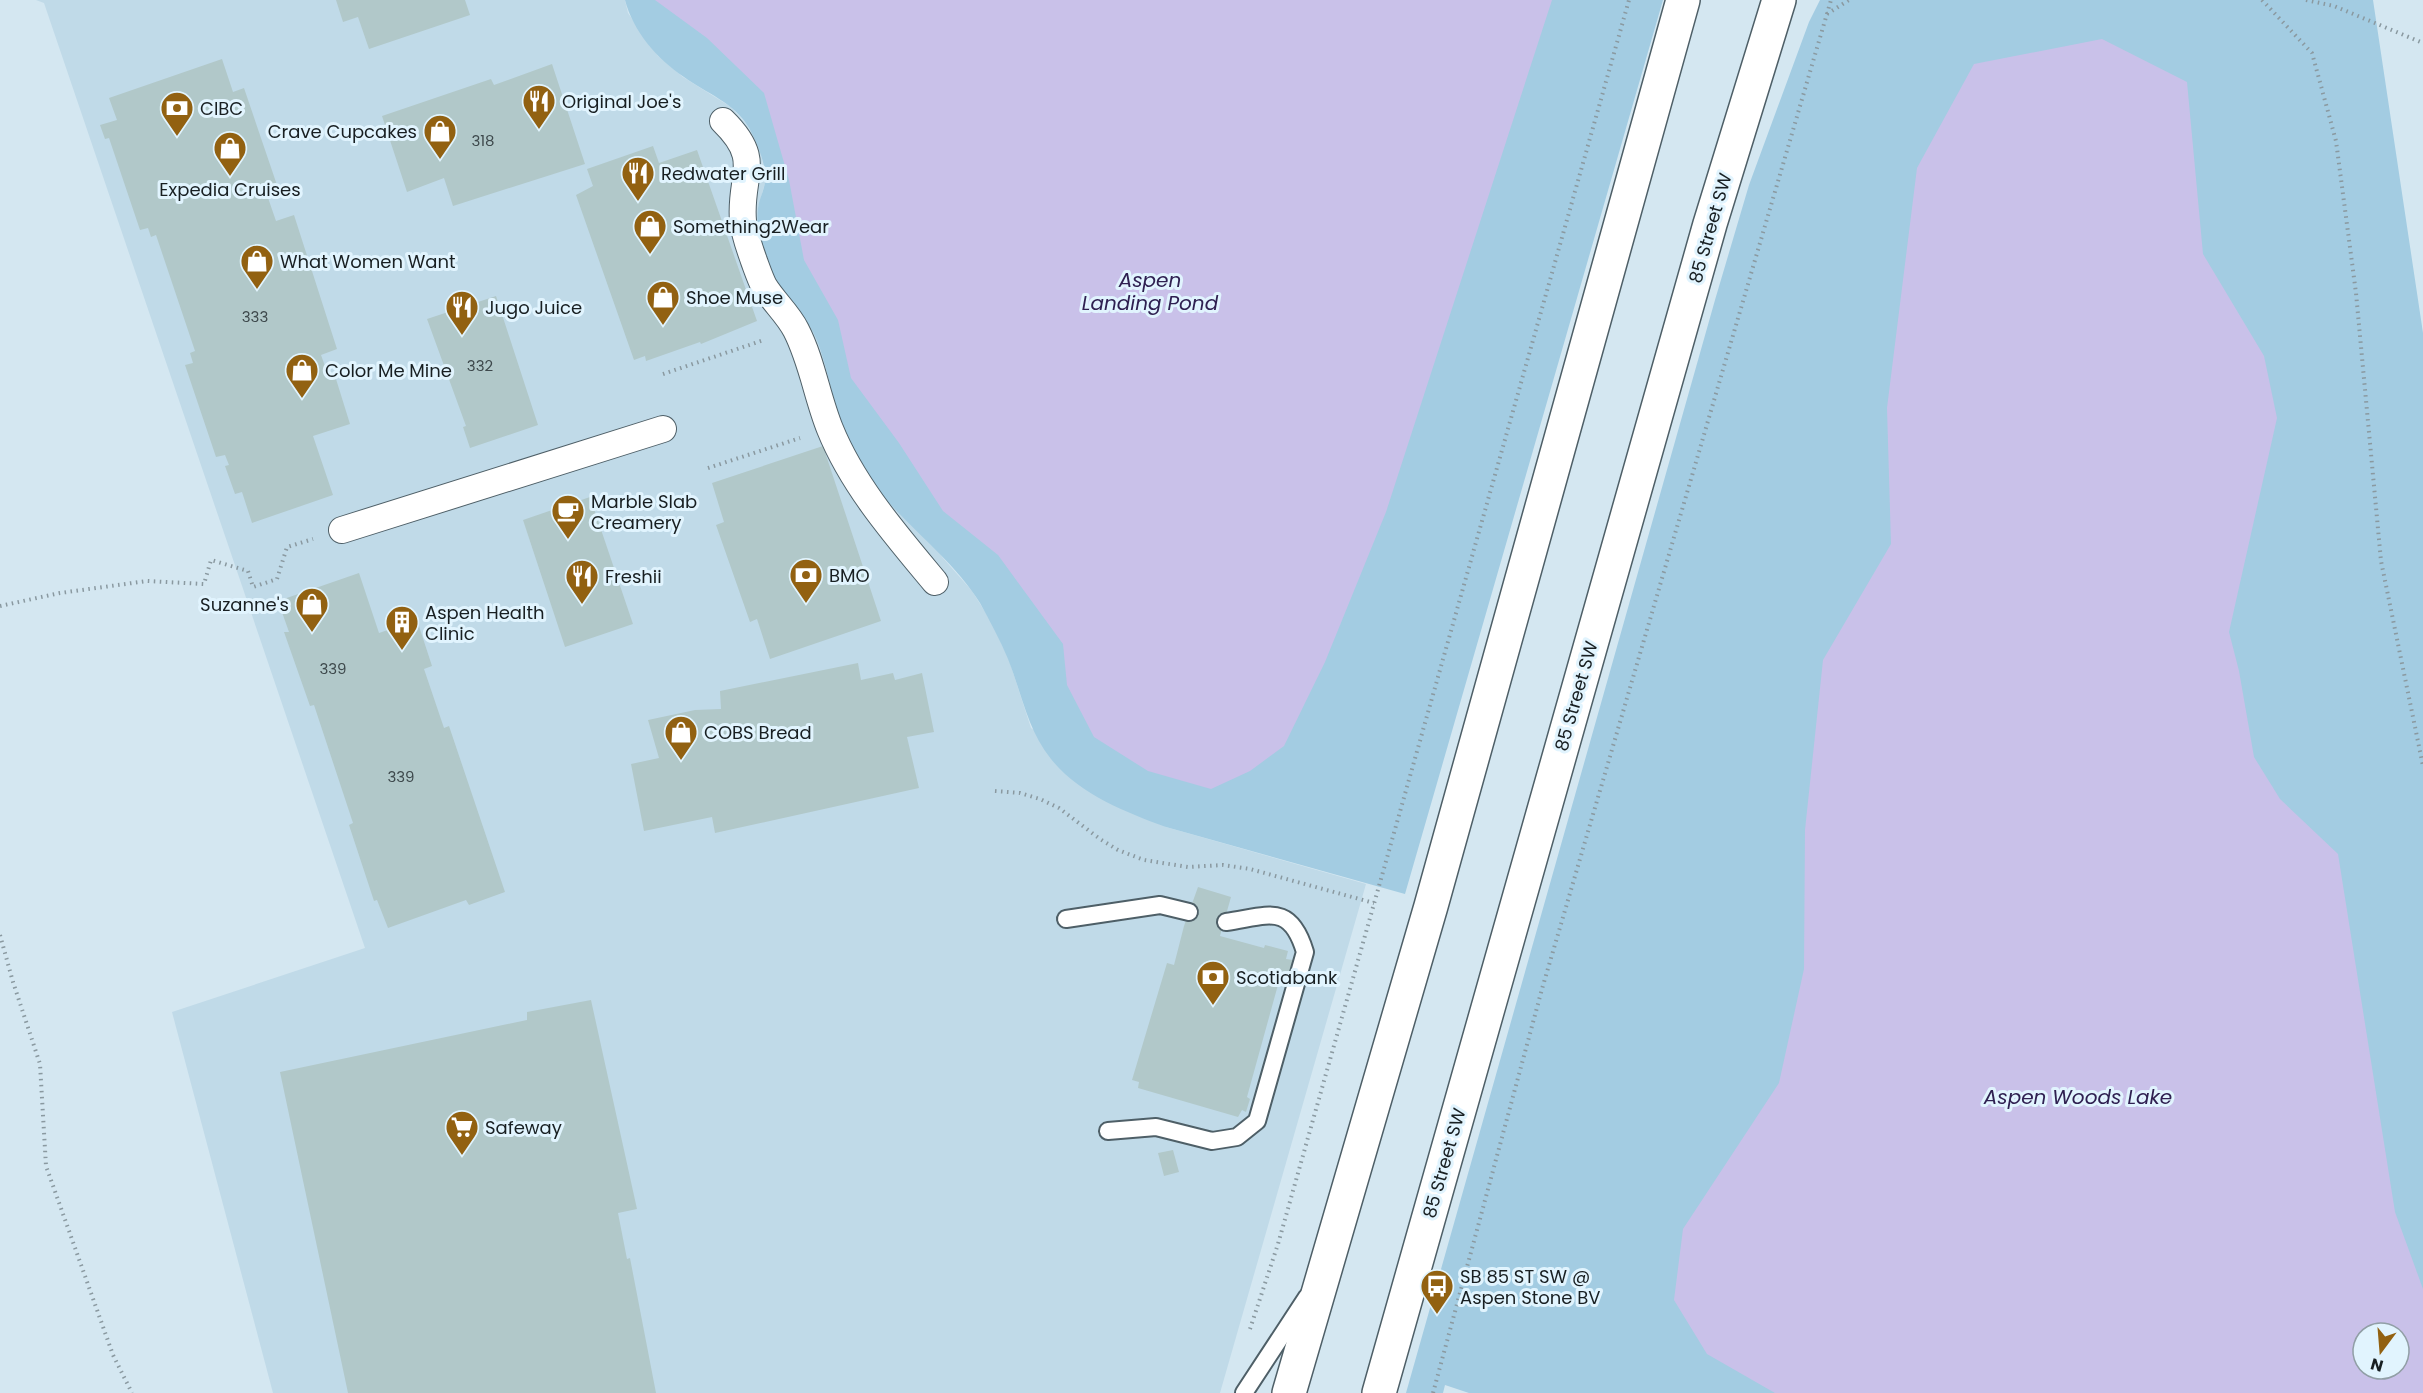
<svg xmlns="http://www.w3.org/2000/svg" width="2423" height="1393" viewBox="0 0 2423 1393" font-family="Poppins,sans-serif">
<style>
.built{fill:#c0dae8}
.green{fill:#a3cce2;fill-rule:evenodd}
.water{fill:#c9c1e9;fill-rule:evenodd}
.building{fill:#b1c8c9}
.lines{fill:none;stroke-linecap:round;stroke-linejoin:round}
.service-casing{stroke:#4e5f67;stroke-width:20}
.pedestrian-casing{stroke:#4e5f67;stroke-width:28}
.secondary-casing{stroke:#4e5f67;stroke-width:36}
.path{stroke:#8a99a0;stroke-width:4;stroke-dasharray:1.5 4.5;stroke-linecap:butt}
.service{stroke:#fff;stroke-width:16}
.pedestrian{stroke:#fff;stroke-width:26}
.secondary{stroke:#fff;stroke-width:33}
.labels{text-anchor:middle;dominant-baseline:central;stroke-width:6;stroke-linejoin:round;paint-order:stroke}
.number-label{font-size:15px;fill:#3e494c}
.poi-label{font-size:18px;fill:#181f22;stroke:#e1f4fe;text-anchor:start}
.street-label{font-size:18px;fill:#181f22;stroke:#e1f4fe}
.water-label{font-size:20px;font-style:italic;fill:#2f2051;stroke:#e1f4fe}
</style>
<rect width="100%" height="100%" fill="#d4e7f1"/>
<polygon class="built" points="36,0 625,0 628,13 658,56 683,77 731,107 747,125 761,152 765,183 758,208 797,307 810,326 818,342 838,415 943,558 972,591 992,623 1009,660 1031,728 1166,827 1366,884 1220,1393 273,1393 172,1012 365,948 44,3"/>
<g class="green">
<path d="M625 0H1663L1405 894 1166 827C1125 812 1079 794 1051 759 1027 729 1022 694 1008 659 1000 640 990 621 980 603 949 553 896 520 863 470 837 431 833 386 818 343 807 313 780 293 767 264 760 247 756 226 758 208 759 199 764 191 765 182 766 163 758 145 749 128 735 103 706 93 684 77 657 59 633 31 625 0Z"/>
<path d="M1820 0H2373L2423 333V1393H1469L1445 1385 1443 1393H1406L1715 300 1749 185 1809 22ZM2363 1333H2399V1369H2363Z"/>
</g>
<g class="water">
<polygon points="655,0 1552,0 1386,512 1325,662 1284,746 1250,771 1211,789 1148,771 1094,737 1067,685 1063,644 998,555 943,511 899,443 851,378 838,320 804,260 789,180 764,93 707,38"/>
<path d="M2102 39 2187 82 2203 254 2264 356 2277 418 2229 632 2239 671 2254 757 2280 799 2338 854 2395 1212 2423 1289V1393H1775L1707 1354 1674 1300 1683 1229 1779 1083 1804 969 1805 830 1823 660 1891 544 1887 408 1917 168 1974 64ZM2363 1333H2399V1369H2363Z"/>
</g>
<g class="building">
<polygon points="336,0 465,0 470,15 369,49 358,17 343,22"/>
<polygon points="222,59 233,92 244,88 278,188 266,192 276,221 294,215 337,349 321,355 330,380 336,379 350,424 313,436 333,495 252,523 242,492 235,494 225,466 229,465 225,455 216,457 185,365 193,363 190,353 195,351 156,235 151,237 148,228 140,230 109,138 105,139 100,125 117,120 109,98"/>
<polygon points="552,64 585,164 453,206 444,178 407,192 382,116 491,79 494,85"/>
<polygon points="653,146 659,163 697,150 757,321 701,344 700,342 646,361 645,356 634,360 576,195 593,186 587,169"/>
<polygon points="496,296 538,425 470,448 463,427 466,426 427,319"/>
<polygon points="823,446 881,621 770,659 757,619 750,622 716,525 724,522 712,483"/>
<polygon points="590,497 633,624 565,647 523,520"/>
<polygon points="359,573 379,633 417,620 432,666 424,669 444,728 449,726 505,892 469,905 466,900 388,928 377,900 374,901 349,825 353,823 314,705 310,706 284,632 289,632 278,601"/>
<polygon points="858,663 861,680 893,673 895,680 922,673 934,732 907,737 919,788 715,833 712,817 644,831 631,764 659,758 648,720 695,710 721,709 720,691"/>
<polygon points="1198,887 1231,897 1220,936 1264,948 1265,945 1288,951 1286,959 1293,960 1291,973 1281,974 1247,1097 1250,1099 1246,1112 1242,1110 1238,1117 1138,1088 1139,1082 1132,1080 1167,963 1174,965 1184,926"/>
<polygon points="591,1000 637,1209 618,1213 627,1259 630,1258 656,1393 348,1393 280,1072 527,1020 527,1012"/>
<polygon points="1173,1150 1179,1172 1164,1176 1158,1153"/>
</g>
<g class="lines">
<defs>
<g id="service">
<polyline points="1066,919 1160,905 1189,912"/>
<path d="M1108 1131 1156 1127 1212 1141 1237 1137 1257 1121 1305 952C1290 902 1268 916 1226 922"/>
<polyline points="1244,1393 1307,1297"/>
</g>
<g id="pedestrian">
<path d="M723 121C764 161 739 175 743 221 744 234 750 249 754 261 757 269 760 278 764 286 773 301 788 314 796 330 812 361 817 397 830 429 853 486 896 535 935 582"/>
<polyline points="342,530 663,429"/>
</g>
<g id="secondary">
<polyline points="1289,1393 1431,906 1683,0"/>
<polyline points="1379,1393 1710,224 1779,0"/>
</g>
</defs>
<use href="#service" class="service-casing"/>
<use href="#pedestrian" class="pedestrian-casing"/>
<use href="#secondary" class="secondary-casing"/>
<g class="path">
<polyline points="2262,0 2312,53 2336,141 2356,293 2381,561 2423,766"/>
<polyline points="2306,0 2334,6 2423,43"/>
<polyline points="1827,14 1849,0"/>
<polyline points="663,374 764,340"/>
<polyline points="708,468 800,438"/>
<polyline points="0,606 60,593 147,581 204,584 211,560 248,571 253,587 277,579 287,547 313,539"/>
<polyline points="995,791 1020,793 1040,799 1059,808 1100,839 1118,850 1144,860 1188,867 1223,865 1250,869 1374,903"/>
<polyline points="0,935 13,982 40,1064 46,1166 113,1355 132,1393"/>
<polyline points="1250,1329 1278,1244 1629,0"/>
<polyline points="1433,1393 1542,989 1831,0"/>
</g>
<use href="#service" class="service"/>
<use href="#pedestrian" class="pedestrian"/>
<use href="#secondary" class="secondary"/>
</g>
<defs>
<symbol id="restaurant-pin" viewBox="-11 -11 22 30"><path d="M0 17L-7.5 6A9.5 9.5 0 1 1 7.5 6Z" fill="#926111" stroke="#e1f4fe"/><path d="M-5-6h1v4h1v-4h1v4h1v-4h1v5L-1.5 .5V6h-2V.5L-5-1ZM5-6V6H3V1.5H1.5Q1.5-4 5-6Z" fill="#fff"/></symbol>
<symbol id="bank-pin" viewBox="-11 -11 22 30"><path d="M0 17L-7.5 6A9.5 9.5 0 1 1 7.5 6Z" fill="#926111" stroke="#e1f4fe"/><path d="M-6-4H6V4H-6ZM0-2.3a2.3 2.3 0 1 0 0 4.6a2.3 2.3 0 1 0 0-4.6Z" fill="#fff"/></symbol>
<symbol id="shop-pin" viewBox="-11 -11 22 30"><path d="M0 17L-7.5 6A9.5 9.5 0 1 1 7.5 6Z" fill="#926111" stroke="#e1f4fe"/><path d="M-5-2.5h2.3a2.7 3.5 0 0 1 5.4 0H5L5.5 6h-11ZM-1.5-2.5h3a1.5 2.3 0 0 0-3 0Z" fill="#fff"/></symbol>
<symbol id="cafe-pin" viewBox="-11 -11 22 30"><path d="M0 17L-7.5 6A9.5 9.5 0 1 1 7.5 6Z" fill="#926111" stroke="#e1f4fe"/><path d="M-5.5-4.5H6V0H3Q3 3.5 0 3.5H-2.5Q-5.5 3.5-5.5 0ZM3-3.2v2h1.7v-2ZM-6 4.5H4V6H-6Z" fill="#fff"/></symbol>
<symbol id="building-pin" viewBox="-11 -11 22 30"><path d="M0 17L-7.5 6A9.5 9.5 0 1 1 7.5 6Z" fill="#926111" stroke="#e1f4fe"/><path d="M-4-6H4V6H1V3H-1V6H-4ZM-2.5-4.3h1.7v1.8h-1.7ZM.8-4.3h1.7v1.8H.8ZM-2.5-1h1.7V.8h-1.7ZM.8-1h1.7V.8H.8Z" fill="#fff"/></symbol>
<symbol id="supermarket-pin" viewBox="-11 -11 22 30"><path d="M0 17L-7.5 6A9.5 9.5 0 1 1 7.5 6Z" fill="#926111" stroke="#e1f4fe"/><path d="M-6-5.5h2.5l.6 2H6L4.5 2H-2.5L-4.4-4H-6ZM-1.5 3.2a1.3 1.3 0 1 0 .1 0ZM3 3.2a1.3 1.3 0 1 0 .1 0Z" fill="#fff"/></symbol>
<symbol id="bus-pin" viewBox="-11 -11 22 30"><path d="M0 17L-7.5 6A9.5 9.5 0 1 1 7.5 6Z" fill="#926111" stroke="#e1f4fe"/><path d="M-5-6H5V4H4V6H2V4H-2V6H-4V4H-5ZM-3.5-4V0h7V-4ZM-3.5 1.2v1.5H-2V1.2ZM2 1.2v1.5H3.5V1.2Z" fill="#fff"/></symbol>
</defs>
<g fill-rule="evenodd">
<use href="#restaurant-pin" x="520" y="82" width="38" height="52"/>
<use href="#bank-pin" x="158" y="89" width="38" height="52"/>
<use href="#shop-pin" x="421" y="112" width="38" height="52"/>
<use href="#shop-pin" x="211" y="129" width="38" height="52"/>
<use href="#restaurant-pin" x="619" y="154" width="38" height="52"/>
<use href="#shop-pin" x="631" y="207" width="38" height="52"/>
<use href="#shop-pin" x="238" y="242" width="38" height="52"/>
<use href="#shop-pin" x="644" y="278" width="38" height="52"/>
<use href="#restaurant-pin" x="443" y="288" width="38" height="52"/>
<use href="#shop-pin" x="283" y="351" width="38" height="52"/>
<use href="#cafe-pin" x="549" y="492" width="38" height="52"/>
<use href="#bank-pin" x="787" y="556" width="38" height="52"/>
<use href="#restaurant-pin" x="563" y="557" width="38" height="52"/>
<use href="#shop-pin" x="293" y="585" width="38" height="52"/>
<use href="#building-pin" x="383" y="603" width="38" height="52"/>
<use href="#shop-pin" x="662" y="713" width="38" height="52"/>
<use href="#bank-pin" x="1194" y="958" width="38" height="52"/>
<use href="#supermarket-pin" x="443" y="1108" width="38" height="52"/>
<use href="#bus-pin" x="1418" y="1267" width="38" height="52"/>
</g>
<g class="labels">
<g class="number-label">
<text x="483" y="140">318</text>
<text x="255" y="316">333</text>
<text x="480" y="365">332</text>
<text x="333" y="668">339</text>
<text x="401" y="776">339</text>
</g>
<g class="poi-label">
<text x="562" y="101">Original Joe's</text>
<text x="200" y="108">CIBC</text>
<text x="417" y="131" text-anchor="end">Crave Cupcakes</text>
<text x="661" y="173">Redwater Grill</text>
<text x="230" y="189" text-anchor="middle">Expedia Cruises</text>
<text x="673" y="226">Something2Wear</text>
<text x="280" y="261">What Women Want</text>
<text x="686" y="297">Shoe Muse</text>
<text x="485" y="307">Jugo Juice</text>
<text x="325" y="370">Color Me Mine</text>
<text x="591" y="501">Marble Slab<tspan x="591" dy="21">Creamery</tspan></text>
<text x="829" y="575">BMO</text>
<text x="605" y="576">Freshii</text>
<text x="289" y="604" text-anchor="end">Suzanne's</text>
<text x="425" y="612">Aspen Health<tspan x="425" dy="21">Clinic</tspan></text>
<text x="704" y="732">COBS Bread</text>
<text x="1236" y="977">Scotiabank</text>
<text x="485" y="1127">Safeway</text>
<text x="1460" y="1276">SB 85 ST SW @<tspan x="1460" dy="21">Aspen Stone BV</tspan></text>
</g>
<g class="street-label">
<text transform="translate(1710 228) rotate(-74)">85 Street SW</text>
<text transform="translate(1576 696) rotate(-74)">85 Street SW</text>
<text transform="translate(1444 1163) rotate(-74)">85 Street SW</text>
</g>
<g class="water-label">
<text x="1150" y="280">Aspen<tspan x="1150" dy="23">Landing Pond</tspan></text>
<text x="2078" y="1097">Aspen Woods Lake</text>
</g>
</g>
<g transform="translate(2381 1351) rotate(196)"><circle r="28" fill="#e1f4fe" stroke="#919fa6" stroke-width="1.5"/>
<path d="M0-4.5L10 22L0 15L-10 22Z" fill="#926111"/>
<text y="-9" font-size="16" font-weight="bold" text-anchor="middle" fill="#181f22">N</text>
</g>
</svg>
